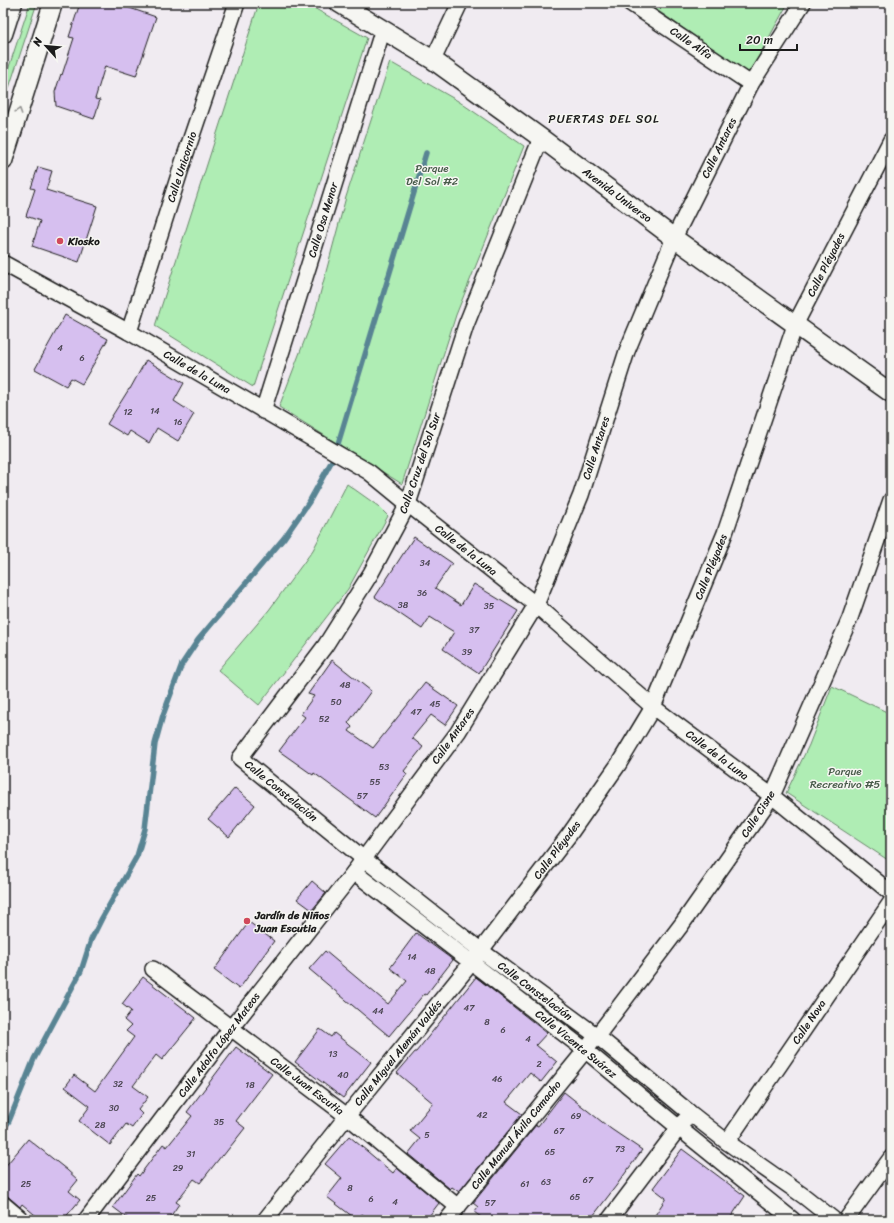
<svg xmlns="http://www.w3.org/2000/svg" width="894" height="1223" viewBox="0 0 894 1223" font-family="Sriracha,sans-serif">
<style>
.green{fill:#afedb4;stroke:#668468}
.lines{fill:none;stroke-linecap:round;stroke-linejoin:round}
.stream{stroke:#598493;stroke-width:5.5}
.building{fill:#d6bfef;stroke:#1c1c1c}
.minor-casing{stroke:#1c1c1c;stroke-width:18}
.tertiary-casing{stroke:#1c1c1c;stroke-width:21}
.minor{stroke:#f6f6f2;stroke-width:15}
.tertiary{stroke:#f6f6f2;stroke-width:18}
.oneway{stroke:#949492}
.poi-dot{fill:#d1495b;stroke:#f6f6f2;stroke-width:1.5}
.labels{text-anchor:middle;dominant-baseline:central;stroke-width:3;stroke-linejoin:round;paint-order:stroke}
.number-label{font-size:9px;fill:#4a4551}
.street-label{font-size:11px;fill:#1c1c1c;stroke:#f6f6f2}
.park-label{font-size:11px;fill:#485b4a;stroke:#f6f6f2}
.poi-label{font-size:11px;font-weight:bold;fill:#1c1c1c;stroke:#f6f6f2;text-anchor:start}
.neighbourhood-label{font-size:12px;letter-spacing:1px;fill:#1c1c1c;stroke:#f6f6f2}
</style>
<rect width="100%" height="100%" fill="#f0ebf1"/>
<filter id="ink" filterUnits="userSpaceOnUse"><feTurbulence type="fractalNoise" baseFrequency=".025" numOctaves="2"/><feDisplacementMap in="SourceGraphic" scale="8" xChannelSelector="R" yChannelSelector="G"/><feConvolveMatrix kernelMatrix="1 2 1 2 8 2 1 2 1" color-interpolation-filters="sRGB"/></filter>
<g filter="url(#ink)">
<g class="green">
<polygon points="30,3 37,3 3,106 3,85"/>
<polygon points="259,3 305,3 367,38 253,387 155,326"/>
<polygon points="647,3 788,3 749,74"/>
<polygon points="390,62 458,101 524,146 456,315 402,484 279,407 315,313 346,197"/>
<polygon points="347,484 378,506 388,516 348,589 259,705 218,670 269,610 313,550"/>
<polygon points="832,686 891,714 891,862 786,793 809,745"/>
</g>
<g class="lines">
<polyline class="stream" points="3,1130 9,1121 34,1059 81,971 91,940 102,918 137,856 145,829 155,744 163,715 182,664 198,640 284,538 309,502 334,457 426,153"/>
</g>
<g class="building">
<polygon points="80,3 115,3 156,17 136,76 105,66 95,99 100,100 94,119 56,106 55,92 61,74 62,75 74,38 69,37"/>
<polygon points="38,167 52,171 46,190 97,206 79,262 32,246 40,221 26,216 35,189 31,188"/>
<polygon points="65,315 108,339 82,384 71,378 66,386 35,369"/>
<polygon points="146,360 184,383 174,401 194,414 178,441 157,428 149,443 130,431 127,436 107,424 129,389 130,389"/>
<polygon points="414,537 452,563 435,588 461,605 474,584 518,611 479,673 443,649 454,632 430,617 422,629 375,597"/>
<polygon points="332,660 371,691 348,723 352,727 349,731 373,748 425,683 458,706 445,725 431,715 412,738 423,747 404,771 407,774 375,818 314,773 313,775 279,751 305,717 301,714 314,696 308,694"/>
<polygon points="235,788 255,805 229,837 208,819"/>
<polygon points="312,881 326,893 312,910 297,899"/>
<polygon points="249,922 274,941 239,989 214,970"/>
<polygon points="416,933 453,960 426,995 424,994 389,1036 309,969 325,951 388,1004 407,981 390,968"/>
<polygon points="143,977 196,1018 162,1060 156,1055 133,1086 148,1097 138,1110 142,1114 132,1128 126,1124 110,1145 79,1121 90,1106 65,1087 74,1075 95,1091 134,1037 126,1031 131,1026 124,1020 131,1011 122,1004"/>
<polygon points="476,977 547,1033 536,1045 557,1062 541,1082 530,1073 506,1102 522,1114 459,1192 452,1187 450,1189 408,1154 420,1139 410,1131 433,1103 397,1073 415,1052 416,1052"/>
<polygon points="320,1029 331,1037 334,1033 371,1062 343,1098 295,1062"/>
<polygon points="236,1047 272,1074 236,1121 245,1128 223,1156 222,1155 200,1183 194,1179 176,1202 179,1204 168,1220 130,1220 113,1207 137,1174 139,1176 163,1144 167,1147 192,1116 187,1112"/>
<polygon points="564,1092 611,1129 642,1150 616,1186 590,1220 485,1220 474,1212 478,1207 473,1203 536,1125 538,1126"/>
<polygon points="349,1136 393,1173 397,1168 439,1203 426,1220 370,1220 362,1214 357,1220 327,1197 342,1178 325,1164"/>
<polygon points="28,1139 67,1170 78,1180 69,1191 80,1200 63,1220 41,1220 22,1204 20,1207 3,1192 3,1169"/>
<polygon points="682,1149 745,1196 729,1220 652,1220 666,1198 653,1188"/>
</g>
<g class="lines">
<defs>
<g id="minor">
<polyline points="630,3 751,84"/>
<polyline points="433,60 460,3"/>
<polyline points="541,138 466,325 408,504 371,573 325,646 240,758 364,859 480,950 597,1036 690,1113 727,1142 805,1197 834,1220"/>
<polyline points="3,263 129,332 369,472 408,504 536,605 653,707 772,796 891,893"/>
<polyline points="129,332 185,156 237,3"/>
<polyline points="263,411 383,29"/>
<polyline points="354,872 585,1050 679,1128 793,1220"/>
<polyline points="153,969 347,1116 458,1207"/>
<polyline points="727,1142 891,902"/>
<polyline points="3,1204 22,1220"/>
<polyline points="86,1220 231,1028 354,872 458,732 536,605 581,495 627,351 674,238 751,84 803,3"/>
<polyline points="265,1220 347,1116 472,962 569,835 618,765 653,707 725,533 795,325 891,140"/>
<polyline points="447,1220 597,1036 682,924 772,796 850,618 891,500"/>
<polyline points="609,1220 684,1121"/>
<polyline points="846,1220 891,1158"/>
</g>
<g id="tertiary">
<polyline points="339,3 433,60 541,138 674,238 891,393"/>
<polyline points="3,34 13,3"/>
<polyline points="3,161 53,3"/>
</g>
</defs>
<use href="#minor" class="minor-casing"/>
<use href="#tertiary" class="tertiary-casing"/>
<use href="#minor" class="minor"/>
<use href="#tertiary" class="tertiary"/>
</g>
<defs><path id="oneway-chevron" d="M-2-3.5L2.5 0L-2 3.5" fill="none" stroke-width="1.6" stroke-linecap="round" stroke-linejoin="round"/></defs>
<use class="oneway" href="#oneway-chevron" transform="translate(19 111) rotate(-72)"/>
</g>
<g class="poi-dot">
<circle cx="60" cy="241" r="4"/>
<circle cx="247" cy="921" r="4"/>
</g>
<g class="labels">
<g class="number-label">
<text x="60" y="348">4</text>
<text x="82" y="358">6</text>
<text x="155" y="411">14</text>
<text x="128" y="412">12</text>
<text x="178" y="422">16</text>
<text x="425" y="563">34</text>
<text x="422" y="593">36</text>
<text x="403" y="605">38</text>
<text x="489" y="606">35</text>
<text x="474" y="630">37</text>
<text x="467" y="652">39</text>
<text x="345" y="685">48</text>
<text x="336" y="702">50</text>
<text x="435" y="704">45</text>
<text x="416" y="712">47</text>
<text x="324" y="719">52</text>
<text x="384" y="767">53</text>
<text x="375" y="782">55</text>
<text x="362" y="796">57</text>
<text x="412" y="957">14</text>
<text x="430" y="971">48</text>
<text x="469" y="1008">47</text>
<text x="378" y="1011">44</text>
<text x="487" y="1022">8</text>
<text x="503" y="1030">6</text>
<text x="528" y="1039">4</text>
<text x="333" y="1054">13</text>
<text x="539" y="1064">2</text>
<text x="343" y="1075">40</text>
<text x="497" y="1079">46</text>
<text x="118" y="1084">32</text>
<text x="250" y="1085">18</text>
<text x="114" y="1108">30</text>
<text x="482" y="1115">42</text>
<text x="576" y="1116">69</text>
<text x="219" y="1122">35</text>
<text x="100" y="1125">28</text>
<text x="559" y="1131">67</text>
<text x="427" y="1135">5</text>
<text x="620" y="1149">73</text>
<text x="550" y="1152">65</text>
<text x="191" y="1154">31</text>
<text x="178" y="1168">29</text>
<text x="588" y="1180">67</text>
<text x="546" y="1182">63</text>
<text x="26" y="1184">25</text>
<text x="525" y="1184">61</text>
<text x="350" y="1188">8</text>
<text x="575" y="1197">65</text>
<text x="151" y="1198">25</text>
<text x="371" y="1199">6</text>
<text x="395" y="1202">4</text>
<text x="490" y="1203">57</text>
</g>
<g class="street-label">
<text transform="translate(691 43) rotate(34)">Calle Alfa</text>
<text transform="translate(719 148) rotate(-64)">Calle Antares</text>
<text transform="translate(182 167) rotate(-72)">Calle Unicornio</text>
<text transform="translate(617 195) rotate(37)">Avenida Universo</text>
<text transform="translate(323 220) rotate(-73)">Calle Osa Menor</text>
<text transform="translate(826 265) rotate(-63)">Calle Pléyades</text>
<text transform="translate(197 372) rotate(30)">Calle de la Luna</text>
<text transform="translate(596 448) rotate(-72)">Calle Antares</text>
<text transform="translate(420 463) rotate(-71)">Calle Cruz del Sol Sur</text>
<text transform="translate(466 550) rotate(38)">Calle de la Luna</text>
<text transform="translate(711 567) rotate(-68)">Calle Pléyades</text>
<text transform="translate(453 736) rotate(-55)">Calle Antares</text>
<text transform="translate(717 755) rotate(37)">Calle de la Luna</text>
<text transform="translate(281 791) rotate(39)">Calle Constelación</text>
<text transform="translate(758 814) rotate(-57)">Calle Cisne</text>
<text transform="translate(557 850) rotate(-53)">Calle Pléyades</text>
<text transform="translate(535 991) rotate(37)">Calle Constelación</text>
<text transform="translate(809 1022) rotate(-56)">Calle Nova</text>
<text transform="translate(576 1044) rotate(39)">Calle Vicente Suárez</text>
<text transform="translate(219 1045) rotate(-53)">Calle Adolfo López Mateos</text>
<text transform="translate(398 1053) rotate(-51)">Calle Miguel Alemán Valdés</text>
<text transform="translate(307 1086) rotate(37)">Calle Juan Escutia</text>
<text transform="translate(516 1135) rotate(-51)">Calle Manuel Ávila Camacho</text>
</g>
<g class="park-label">
<text x="432" y="168">Parque<tspan x="432" dy="13">Del Sol #2</tspan></text>
<text x="845" y="771">Parque<tspan x="845" dy="13">Recreativo #5</tspan></text>
</g>
<g class="poi-label">
<text x="68" y="241">Kiosko</text>
<text x="255" y="915">Jardín de Niños<tspan x="255" dy="13">Juan Escutia</tspan></text>
</g>
<g class="neighbourhood-label">
<text x="604" y="119">PUERTAS DEL SOL</text>
</g>
</g>
<rect width="894" height="1223" fill="none" stroke="#f6f6f2" stroke-width="16"/>
<rect x="8" y="8" width="878" height="1207" fill="none" stroke="#1c1c1c" stroke-width="1.5" filter="url(#ink)"/>
<g transform="translate(46 46) rotate(297)" stroke="#f6f6f2" stroke-width="3" paint-order="stroke">
<path d="M0-3L7 15L0 10L-7 15Z" fill="#1c1c1c"/>
<text y="-6" font-size="11" font-weight="bold" text-anchor="middle" fill="#1c1c1c">N</text>
</g>
<path d="M740 44v6h57v-6" fill="none" stroke="#1c1c1c" stroke-width="2"/>
<text x="746" y="44" font-size="12" fill="#1c1c1c" stroke="#f6f6f2" stroke-width="3" paint-order="stroke">20 m</text>
</svg>
